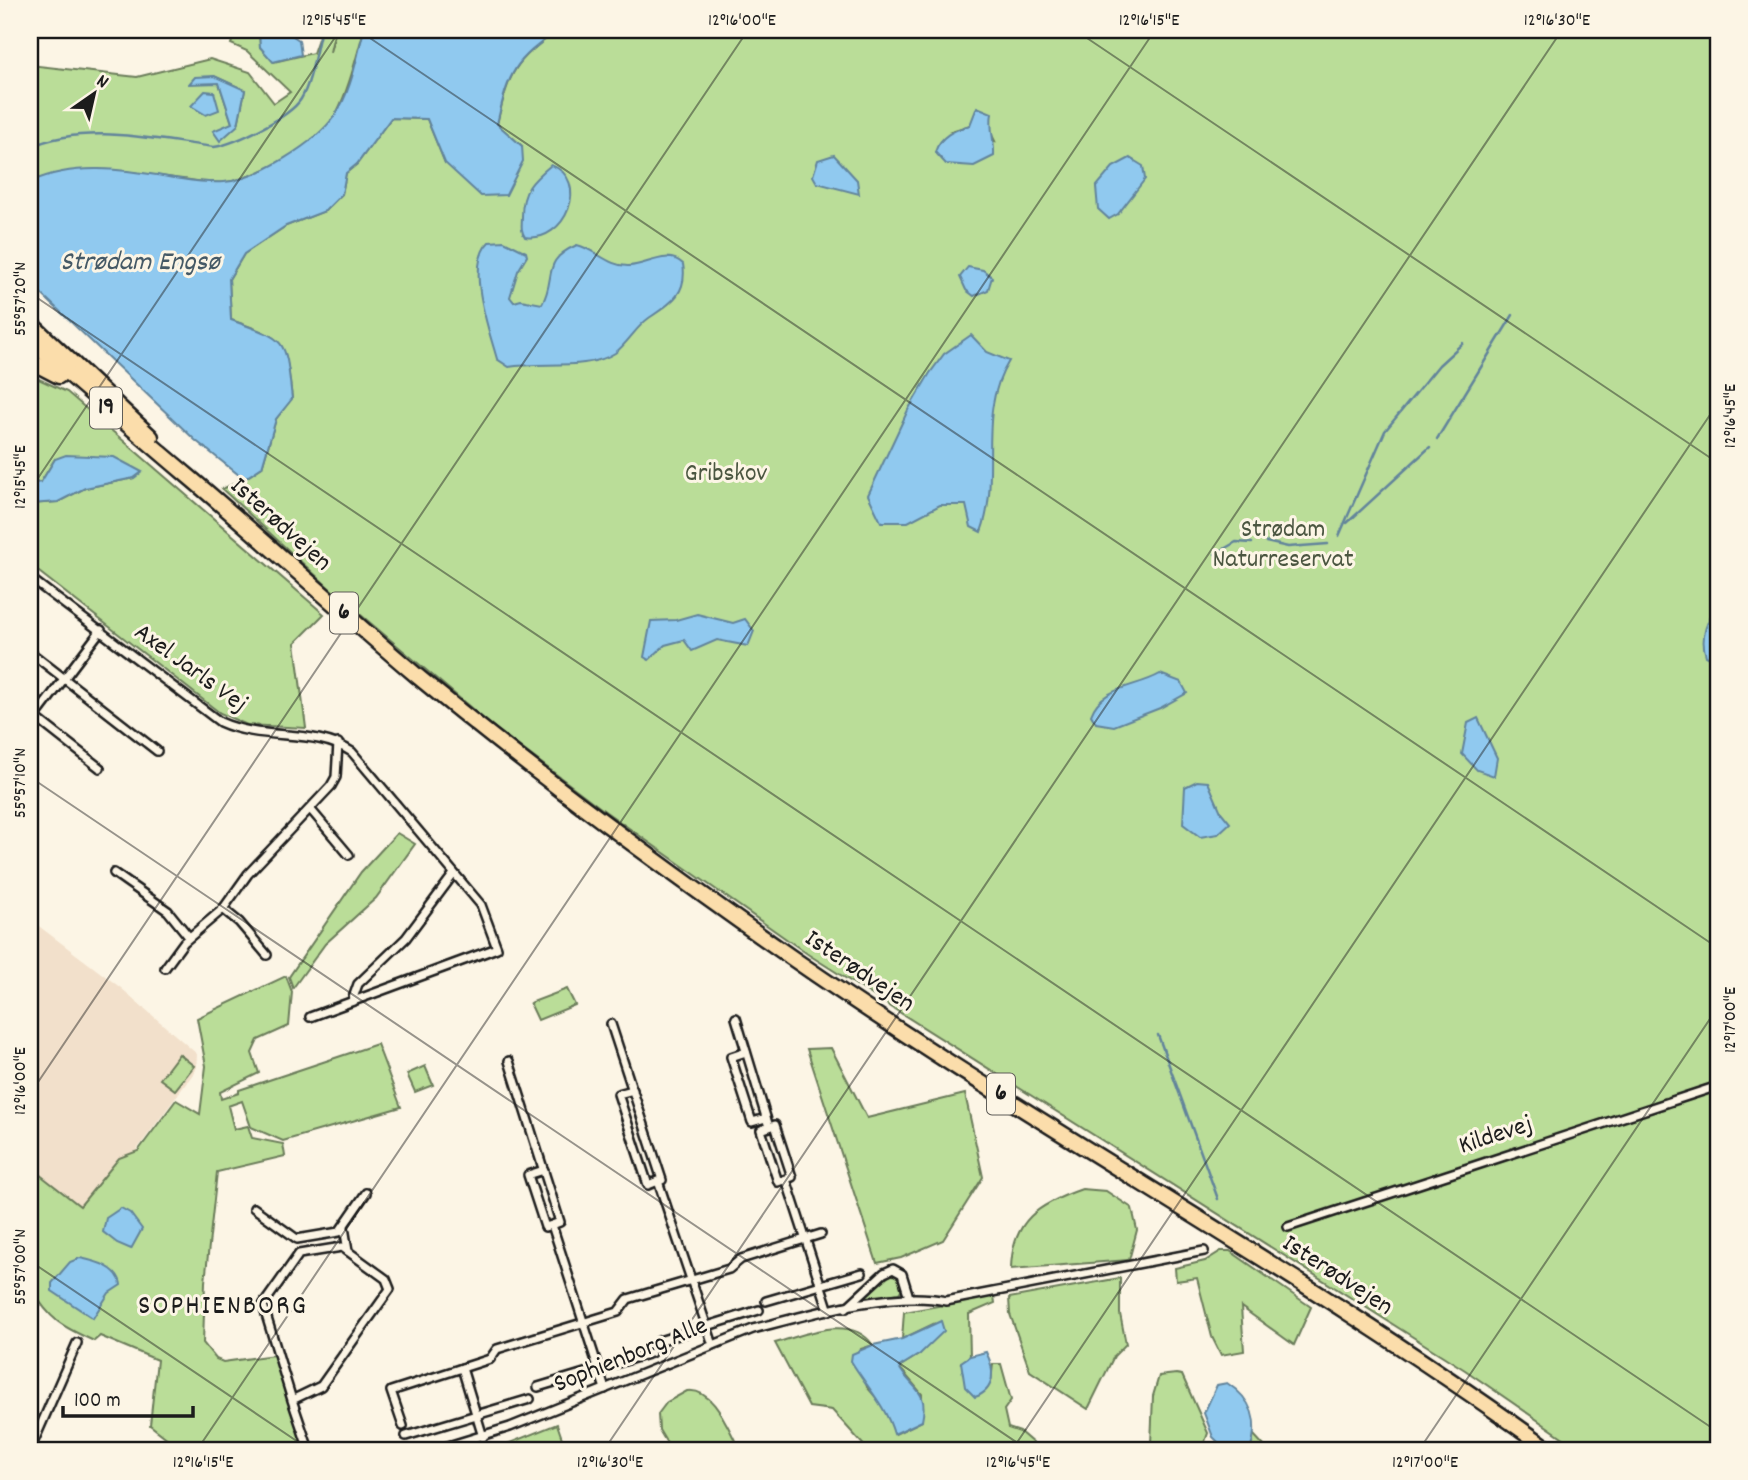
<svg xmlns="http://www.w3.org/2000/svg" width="1748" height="1480" viewBox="0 0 1748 1480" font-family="Dekko,sans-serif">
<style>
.built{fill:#f2e0cb}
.green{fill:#badd98;stroke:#6b7c5a;stroke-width:2;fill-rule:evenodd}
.water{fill:#90c9ef;stroke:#62849b;stroke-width:2}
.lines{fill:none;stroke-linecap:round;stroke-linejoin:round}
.stream{stroke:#62849b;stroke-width:2.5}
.street-casing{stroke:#1c1c1c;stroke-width:12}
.highway-casing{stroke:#1c1c1c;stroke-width:19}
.street{stroke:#fcf5e5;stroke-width:7}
.highway{stroke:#fbddab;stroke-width:14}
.ticks{fill:none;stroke:#1c1c1c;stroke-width:2;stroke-opacity:0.45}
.labels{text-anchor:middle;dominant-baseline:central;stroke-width:6;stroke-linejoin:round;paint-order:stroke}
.shield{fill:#fcf5e5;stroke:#5f5d58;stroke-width:2}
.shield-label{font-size:24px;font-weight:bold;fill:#1c1c1c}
.park-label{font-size:26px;fill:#4b5641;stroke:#fcf5e5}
.street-label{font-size:26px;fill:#1c1c1c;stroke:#fcf5e5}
.water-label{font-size:28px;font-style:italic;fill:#455966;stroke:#fcf5e5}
.neighbourhood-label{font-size:28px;letter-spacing:2px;fill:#1c1c1c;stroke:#fcf5e5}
.neatline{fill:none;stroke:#1c1c1c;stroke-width:2.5}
.ticks-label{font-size:18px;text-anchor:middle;fill:#1c1c1c}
</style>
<rect width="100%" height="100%" fill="#fcf5e5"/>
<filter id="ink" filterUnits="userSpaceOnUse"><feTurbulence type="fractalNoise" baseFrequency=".0143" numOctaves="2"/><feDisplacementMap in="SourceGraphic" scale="14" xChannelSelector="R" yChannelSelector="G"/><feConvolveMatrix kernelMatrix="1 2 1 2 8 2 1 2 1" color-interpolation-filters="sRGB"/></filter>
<g filter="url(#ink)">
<polygon class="built" points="32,921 121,988 197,1054 196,1070 135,1152 113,1172 81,1210 30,1171 30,924"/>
<g class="green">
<path d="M236 30H259L260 47 274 62 313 53 321 30H335L330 52 336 30H364C356 57 350 86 337 112 323 143 259 177 226 182 214 184 196 181 183 179 126 172 87 160 30 182V65L137 77 210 59 250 72 274 103 290 92 247 51 231 44ZM214 76 245 90 238 125 232 123 219 83H190Z"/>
<path d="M558 30H615L622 35 637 30H1718V1431L1712 1434 1711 1450H1581L1465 1370 809 955 606 812 496 729 336 594 222 489 244 479 262 467 276 419 292 398C285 341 287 339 231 320L229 279 244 254 286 226 325 211 342 194 346 173 357 164 391 118 427 119 445 163 522 146 497 124C510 70 513 63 558 30ZM970 125 989 129 995 141 951 131Z"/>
<polygon points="30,375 67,392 324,614 295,643 306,728 247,725 220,713 30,565 30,504 58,502 85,488 134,478 55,459 41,482 30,484"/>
<polygon points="397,833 415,844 376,898 325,944 293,988 289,977 361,872"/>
<path d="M286 976 292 992 289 1026 258 1040 252 1053 259 1073 220 1092 221 1099 239 1093V1090L377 1044 401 1107 283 1141 251 1127 242 1101 228 1106 234 1129 248 1126 252 1138 283 1144 285 1156 217 1172 205 1282 203 1343 216 1359 223 1362 274 1355 305 1450H182L150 1425 157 1360 100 1336 94 1341C63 1327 49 1320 32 1289L30 1167 80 1206 119 1158 138 1151 176 1100 200 1114 206 1066 197 1018Z"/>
<polygon points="567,989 575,1005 538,1020 530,1003"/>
<polygon points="831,1048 867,1118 965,1094 983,1177 943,1240 901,1258 877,1263 807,1049"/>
<polygon points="179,1054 194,1066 175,1090 160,1079"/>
<polygon points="425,1066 433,1085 415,1092 407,1074"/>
<path d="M1082 1189 1106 1191 1132 1208 1137 1230 1129 1260 1011 1269C1012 1220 1039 1204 1082 1189Z"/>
<polygon points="1221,1251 1230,1251 1311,1307 1294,1345 1241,1307 1244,1351 1221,1355 1212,1337 1197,1278 1176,1281 1175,1268 1205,1261"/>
<polygon points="892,1274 899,1276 903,1287 899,1293 857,1301"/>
<polygon points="1120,1278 1120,1314 1126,1344 1114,1356 1088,1409 1030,1371 1010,1314 1009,1298"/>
<path d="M994 1296 995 1303 969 1314 970 1356 961 1363 991 1382 993 1364H1001L1011 1400 1004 1410 1008 1428 1020 1432 1034 1444 1026 1450H868L832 1410 809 1407 775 1343C805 1335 850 1313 873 1345L861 1349 867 1387 886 1409 895 1434 922 1421V1394L899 1367 920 1354 933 1324 902 1339 904 1312Z"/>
<polygon points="1176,1374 1182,1375 1208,1433 1202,1450 1167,1450 1151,1444 1153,1396 1159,1376"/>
<path d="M687 1391C714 1387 729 1431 740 1450H671L659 1430 658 1414 667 1402Z"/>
<polygon points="557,1424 566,1450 503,1450 502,1446"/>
<polygon points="1253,1434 1265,1447 1305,1450 1250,1450"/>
</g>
<g class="water">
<polygon points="259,30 284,30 299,40 301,55 273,62 260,47"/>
<path d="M364 30H558C514 62 509 70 497 124L522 146 523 161 506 195 481 196 445 163 427 119 391 118 357 164 346 173 342 194 325 211 286 226 244 254 229 279 231 320C289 341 285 337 292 399L276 419 262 467 244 479 195 440 30 283V182C79 160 130 171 181 179 194 181 210 183 224 182 257 180 317 142 335 115 351 93 357 56 364 30Z"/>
<polygon points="214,76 245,90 238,125 220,141 213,131 232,123 219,83 189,84 195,77"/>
<polygon points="205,91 214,92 219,110 206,115 191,106"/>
<path d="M977 107 992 113C989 129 995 140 994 156L974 166 946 164 935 152C940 136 954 130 970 125Z"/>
<polygon points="834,155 857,180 859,194 817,183 813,176 818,160"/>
<polygon points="1130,158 1143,166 1145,179 1118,214 1109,219 1098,209 1096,187 1113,167"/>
<path d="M551 165C591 179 566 244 525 237 520 230 522 224 522 216 522 190 532 181 551 165Z"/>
<path d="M504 241 526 252 527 256 518 271 510 297 514 302 521 300 542 304C557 277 540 261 577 245 595 249 609 267 629 266 648 265 667 249 683 264 688 294 670 304 649 318 636 327 628 343 615 353 587 371 542 361 509 367L497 359C489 330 465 265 489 242Z"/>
<polygon points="968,267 983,270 992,277 988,290 974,296 966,290 960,277"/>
<path d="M971 335 987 352 1009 361C975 415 1002 476 981 532L971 527 966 505H940L908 522H881L868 495 908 410 930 373 944 354Z"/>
<polygon points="66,455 114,457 142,472 134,478 85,488 58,502 30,504 30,484 41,482 55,459"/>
<path d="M1718 603V662L1706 656C1699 635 1708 620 1718 603Z"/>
<polygon points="697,614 733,623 745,619 754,631 748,646 717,640 692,651 684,640 665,645 649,660 644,657 651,621 676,620"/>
<path d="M1160 674 1181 682 1187 693 1160 708 1114 726 1096 723 1091 715C1101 686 1136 688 1160 674Z"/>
<polygon points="1478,718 1497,758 1494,776 1477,770 1462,754 1468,723"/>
<polygon points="1197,781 1208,782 1221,812 1230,823 1218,834 1200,837 1183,824 1185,787"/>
<polygon points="121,1208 130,1213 142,1229 131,1249 117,1243 103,1232 106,1218"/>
<path d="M80 1258C95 1261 119 1267 121 1285L109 1293 93 1318 52 1291V1283L70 1262Z"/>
<path d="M941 1321 944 1331 920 1354 899 1367C912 1390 929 1389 922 1421L894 1434C886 1406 866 1386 851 1361L852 1354 873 1345 902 1339Z"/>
<path d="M986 1352C995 1369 996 1390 975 1397L965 1387 961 1362 970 1356Z"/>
<path d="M1227 1383C1252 1399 1260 1422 1250 1450H1226L1213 1437 1204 1413 1217 1385Z"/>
</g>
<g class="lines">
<g class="stream">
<path d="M30 147C86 122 156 140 214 147 235 144 290 117 301 99 312 81 315 51 321 30"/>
<polyline points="1437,439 1513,315"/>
<polyline points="1347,523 1430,447"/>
<polyline points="1339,536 1385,431 1439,365 1463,343"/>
<polyline points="1266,542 1288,547 1328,544"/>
<polyline points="1215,554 1236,542 1252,543"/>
<polyline points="1158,1035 1218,1199"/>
</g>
<defs>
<g id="street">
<polyline points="209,30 234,33"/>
<path d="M30 578 220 722C264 742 314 727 352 752L481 905 497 948 310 1017"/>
<polyline points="30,652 157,751"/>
<polyline points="30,713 100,768"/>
<polyline points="35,717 101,630"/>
<polyline points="311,810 349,855"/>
<polyline points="114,873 168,911 189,937"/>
<polyline points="223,909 239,922 267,955"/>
<polyline points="165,968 184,942 223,909 248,874 331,786 336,777 338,743"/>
<polyline points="352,1001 358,984 406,938 453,875"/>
<polyline points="736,1018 769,1127"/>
<polyline points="611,1024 662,1180 658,1181 713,1345"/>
<polyline points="746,1052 731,1057 752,1122 766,1118"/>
<polyline points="509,1061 560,1222 552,1225 605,1389"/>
<polyline points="633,1090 618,1094 648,1185 658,1181"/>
<polyline points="544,1170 528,1175 545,1227 552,1225"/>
<polyline points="786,1179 778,1182 761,1130 775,1125 792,1177 786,1179 829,1311"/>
<polyline points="254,1208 297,1239 339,1232 366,1193"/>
<polyline points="344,1227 348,1251"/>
<polyline points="1288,1227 1718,1086"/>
<polyline points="766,1301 862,1273"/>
<polyline points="846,1308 884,1273 893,1269 902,1274 909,1297"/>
<polyline points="659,1341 759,1310"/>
<polyline points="462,1368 483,1437"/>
<polyline points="538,1387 651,1353"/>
<polyline points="292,1400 263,1305 299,1254 342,1247 386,1279 390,1289 321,1386 292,1400 309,1450"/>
<polyline points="403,1426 391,1391 490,1359 497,1349 618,1312 628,1299 729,1269 741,1259 821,1234"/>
<polyline points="406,1436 530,1399"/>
<polyline points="30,1450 77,1343"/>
<path d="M435 1450 510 1427 753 1329C807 1315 893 1289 946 1301L1204 1251"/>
</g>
<g id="highway">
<polyline points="30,323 151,437"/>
<path d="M30 340C82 386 135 431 188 476 265 541 339 610 416 675 538 776 666 870 795 960 1042 1131 1307 1274 1550 1450"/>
<polyline points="30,361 59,376"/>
</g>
</defs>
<use href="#street" class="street-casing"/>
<use href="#highway" class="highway-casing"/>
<use href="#street" class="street"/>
<use href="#highway" class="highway"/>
</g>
</g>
<path class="ticks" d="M358 30 1718 948M1075 30 1718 463M30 293 1718 1432M30 490 340 30M30 777 1028 1450M30 1094 748 30M30 1261 310 1450M197 1450 1155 30M604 1450 1562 30M1012 1450 1718 403M1419 1450 1718 1007"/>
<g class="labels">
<g class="shield">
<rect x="90" y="387.5" width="32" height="41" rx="5"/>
<rect x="330" y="592.5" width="28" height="41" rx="5"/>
<rect x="987" y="1073.5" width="28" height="41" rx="5"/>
</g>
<g class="shield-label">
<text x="106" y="408">19</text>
<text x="344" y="613">6</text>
<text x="1001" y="1094">6</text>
</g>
<g class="park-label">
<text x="726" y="474">Gribskov</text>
<text x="1283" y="530">Strødam<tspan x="1283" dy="30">Naturreservat</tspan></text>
</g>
<g class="street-label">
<text transform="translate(280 525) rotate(42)">Isterødvejen</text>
<text transform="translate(190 669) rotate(36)">Axel Jarls Vej</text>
<text transform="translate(859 972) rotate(34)">Isterødvejen</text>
<text transform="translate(1496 1136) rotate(-18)">Kildevej</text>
<text transform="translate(1337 1276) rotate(33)">Isterødvejen</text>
<text transform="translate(631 1356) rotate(-22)">Sophienborg Alle</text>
</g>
<g class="water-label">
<text x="140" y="264">Strødam Engsø</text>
</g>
<g class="neighbourhood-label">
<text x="223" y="1308">SOPHIENBORG</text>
</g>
</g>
<rect width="1748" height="1480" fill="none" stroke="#fcf5e5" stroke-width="77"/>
<g transform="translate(94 94) rotate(34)" stroke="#fcf5e5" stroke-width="5" paint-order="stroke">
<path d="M0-5L12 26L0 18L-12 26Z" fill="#1c1c1c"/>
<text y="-10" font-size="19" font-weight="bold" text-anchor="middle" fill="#1c1c1c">N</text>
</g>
<path d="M63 1406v10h130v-10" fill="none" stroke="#1c1c1c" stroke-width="3.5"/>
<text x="74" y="1406" font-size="21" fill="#1c1c1c" stroke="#fcf5e5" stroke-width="5" paint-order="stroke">100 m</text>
<rect x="38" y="38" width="1672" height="1404" class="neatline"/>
<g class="ticks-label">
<text x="334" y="25">12°15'45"E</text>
<text x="742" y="25">12°16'00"E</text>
<text x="1149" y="25">12°16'15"E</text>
<text x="1557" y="25">12°16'30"E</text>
<text transform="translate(19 299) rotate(-90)" y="6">55°57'20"N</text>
<text transform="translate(1729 416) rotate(-90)" y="6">12°16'45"E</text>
<text transform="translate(19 477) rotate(-90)" y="6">12°15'45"E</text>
<text transform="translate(19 783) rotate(-90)" y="6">55°57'10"N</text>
<text transform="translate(1729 1020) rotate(-90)" y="6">12°17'00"E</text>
<text transform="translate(19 1081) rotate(-90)" y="6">12°16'00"E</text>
<text transform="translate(19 1267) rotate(-90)" y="6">55°57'00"N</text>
<text x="203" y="1467">12°16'15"E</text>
<text x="610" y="1467">12°16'30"E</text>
<text x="1018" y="1467">12°16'45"E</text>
<text x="1425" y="1467">12°17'00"E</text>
</g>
</svg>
